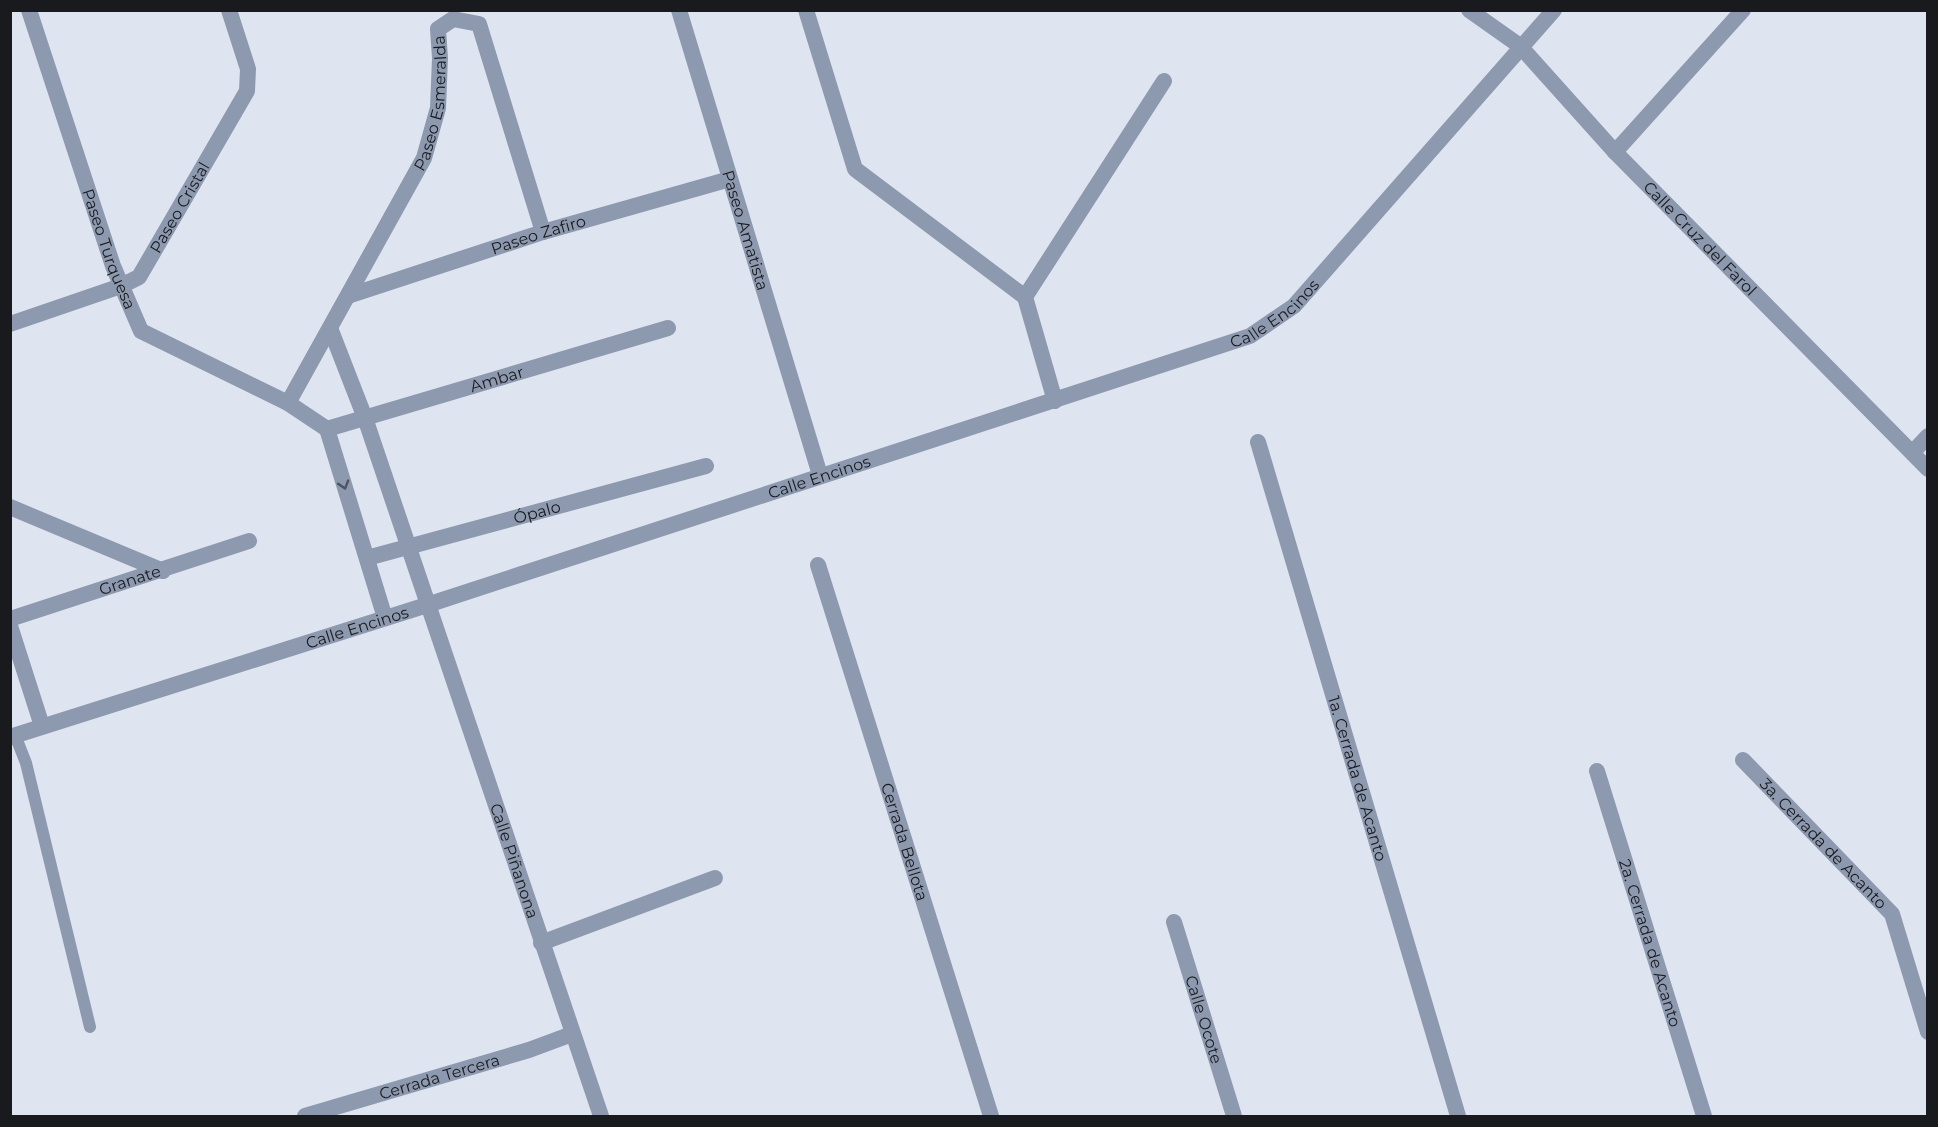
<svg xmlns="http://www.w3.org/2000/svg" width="1938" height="1127" viewBox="0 0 1938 1127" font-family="Montserrat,sans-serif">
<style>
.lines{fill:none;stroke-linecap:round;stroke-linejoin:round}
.service{stroke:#8d99af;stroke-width:12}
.minor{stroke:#8d99af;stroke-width:16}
.oneway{stroke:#4d535f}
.labels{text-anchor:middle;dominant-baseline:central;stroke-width:6;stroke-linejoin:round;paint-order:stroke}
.street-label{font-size:16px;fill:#181a1e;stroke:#dfe5f0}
</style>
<rect width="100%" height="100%" fill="#dfe5f0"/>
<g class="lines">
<polyline class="service" points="15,735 26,763 90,1027"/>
<g class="minor">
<path id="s1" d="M29 10 113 266 141 331 288 403 327 429 385 618"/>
<path id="s2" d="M679 10 820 475"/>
<polyline points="806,10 855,169 1025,297 1055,401"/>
<path id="s3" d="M1469 10 1520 46 1615 152 1928 469"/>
<polyline points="1615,152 1743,10"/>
<path id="s4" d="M348 296 543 232 730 179"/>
<polyline points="1025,297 1164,81"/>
<path id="s5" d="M10 324 121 286 139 277 247 91 248 69 229 10"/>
<path id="s6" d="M330 328 365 418 601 1116"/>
<path id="s7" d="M288 403 424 158 438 108 440 58 438 29 453 19 479 24 543 232"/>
<path id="s8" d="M327 429 668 328"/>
<path id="s9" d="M1258 442 1458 1116"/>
<polyline points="1913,452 1928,436"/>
<polyline points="10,507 163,571"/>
<path id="s10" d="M367 558 706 466"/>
<path id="s11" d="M818 565 991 1116"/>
<path id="s12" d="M10 619 249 541"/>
<polyline points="10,626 42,726"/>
<path id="s13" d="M10 737 427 605 1250 336 1294 306 1554 10"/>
<path id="s14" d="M1743 760 1892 914 1928 1032"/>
<path id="s15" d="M1597 771 1704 1116"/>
<path id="s16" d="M1174 922 1234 1116"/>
<polyline points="541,943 715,878"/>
<path id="s17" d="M305 1116 529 1050 572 1034"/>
</g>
</g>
<defs><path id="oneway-chevron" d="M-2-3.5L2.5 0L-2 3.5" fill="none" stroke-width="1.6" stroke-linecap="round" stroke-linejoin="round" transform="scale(1.5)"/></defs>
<use class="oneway" href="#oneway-chevron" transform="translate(344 485) rotate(73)"/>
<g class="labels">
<g class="street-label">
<text stroke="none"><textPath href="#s7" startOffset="336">Paseo Esmeralda</textPath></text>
<text stroke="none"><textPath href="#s5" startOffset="218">Paseo Cristal</textPath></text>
<text stroke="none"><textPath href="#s2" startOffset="230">Paseo Amatista</textPath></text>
<text stroke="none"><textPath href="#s4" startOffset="200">Paseo Zafiro</textPath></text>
<text stroke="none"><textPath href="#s3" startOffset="326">Calle Cruz del Farol</textPath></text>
<text stroke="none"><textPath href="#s1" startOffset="252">Paseo Turquesa</textPath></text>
<text stroke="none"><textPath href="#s13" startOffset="1336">Calle Encinos</textPath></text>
<text stroke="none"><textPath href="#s8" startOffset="177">Ambar</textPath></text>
<text stroke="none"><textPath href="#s13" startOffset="850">Calle Encinos</textPath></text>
<text stroke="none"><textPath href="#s10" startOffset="176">Ópalo</textPath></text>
<text stroke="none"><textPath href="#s12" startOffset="126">Granate</textPath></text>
<text stroke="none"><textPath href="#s13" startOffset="364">Calle Encinos</textPath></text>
<text stroke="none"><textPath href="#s9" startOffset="351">1a. Cerrada de Acanto</textPath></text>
<text stroke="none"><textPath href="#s11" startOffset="290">Cerrada Bellota</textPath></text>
<text stroke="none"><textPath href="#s14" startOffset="116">3a. Cerrada de Acanto</textPath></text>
<text stroke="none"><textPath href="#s6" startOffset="564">Calle Piñanona</textPath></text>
<text stroke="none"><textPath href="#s15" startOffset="180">2a. Cerrada de Acanto</textPath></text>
<text stroke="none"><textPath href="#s16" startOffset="102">Calle Ocote</textPath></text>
<text stroke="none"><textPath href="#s17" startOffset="140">Cerrada Tercera</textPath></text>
</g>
</g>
<rect width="1938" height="1127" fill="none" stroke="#181a1e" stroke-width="24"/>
</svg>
